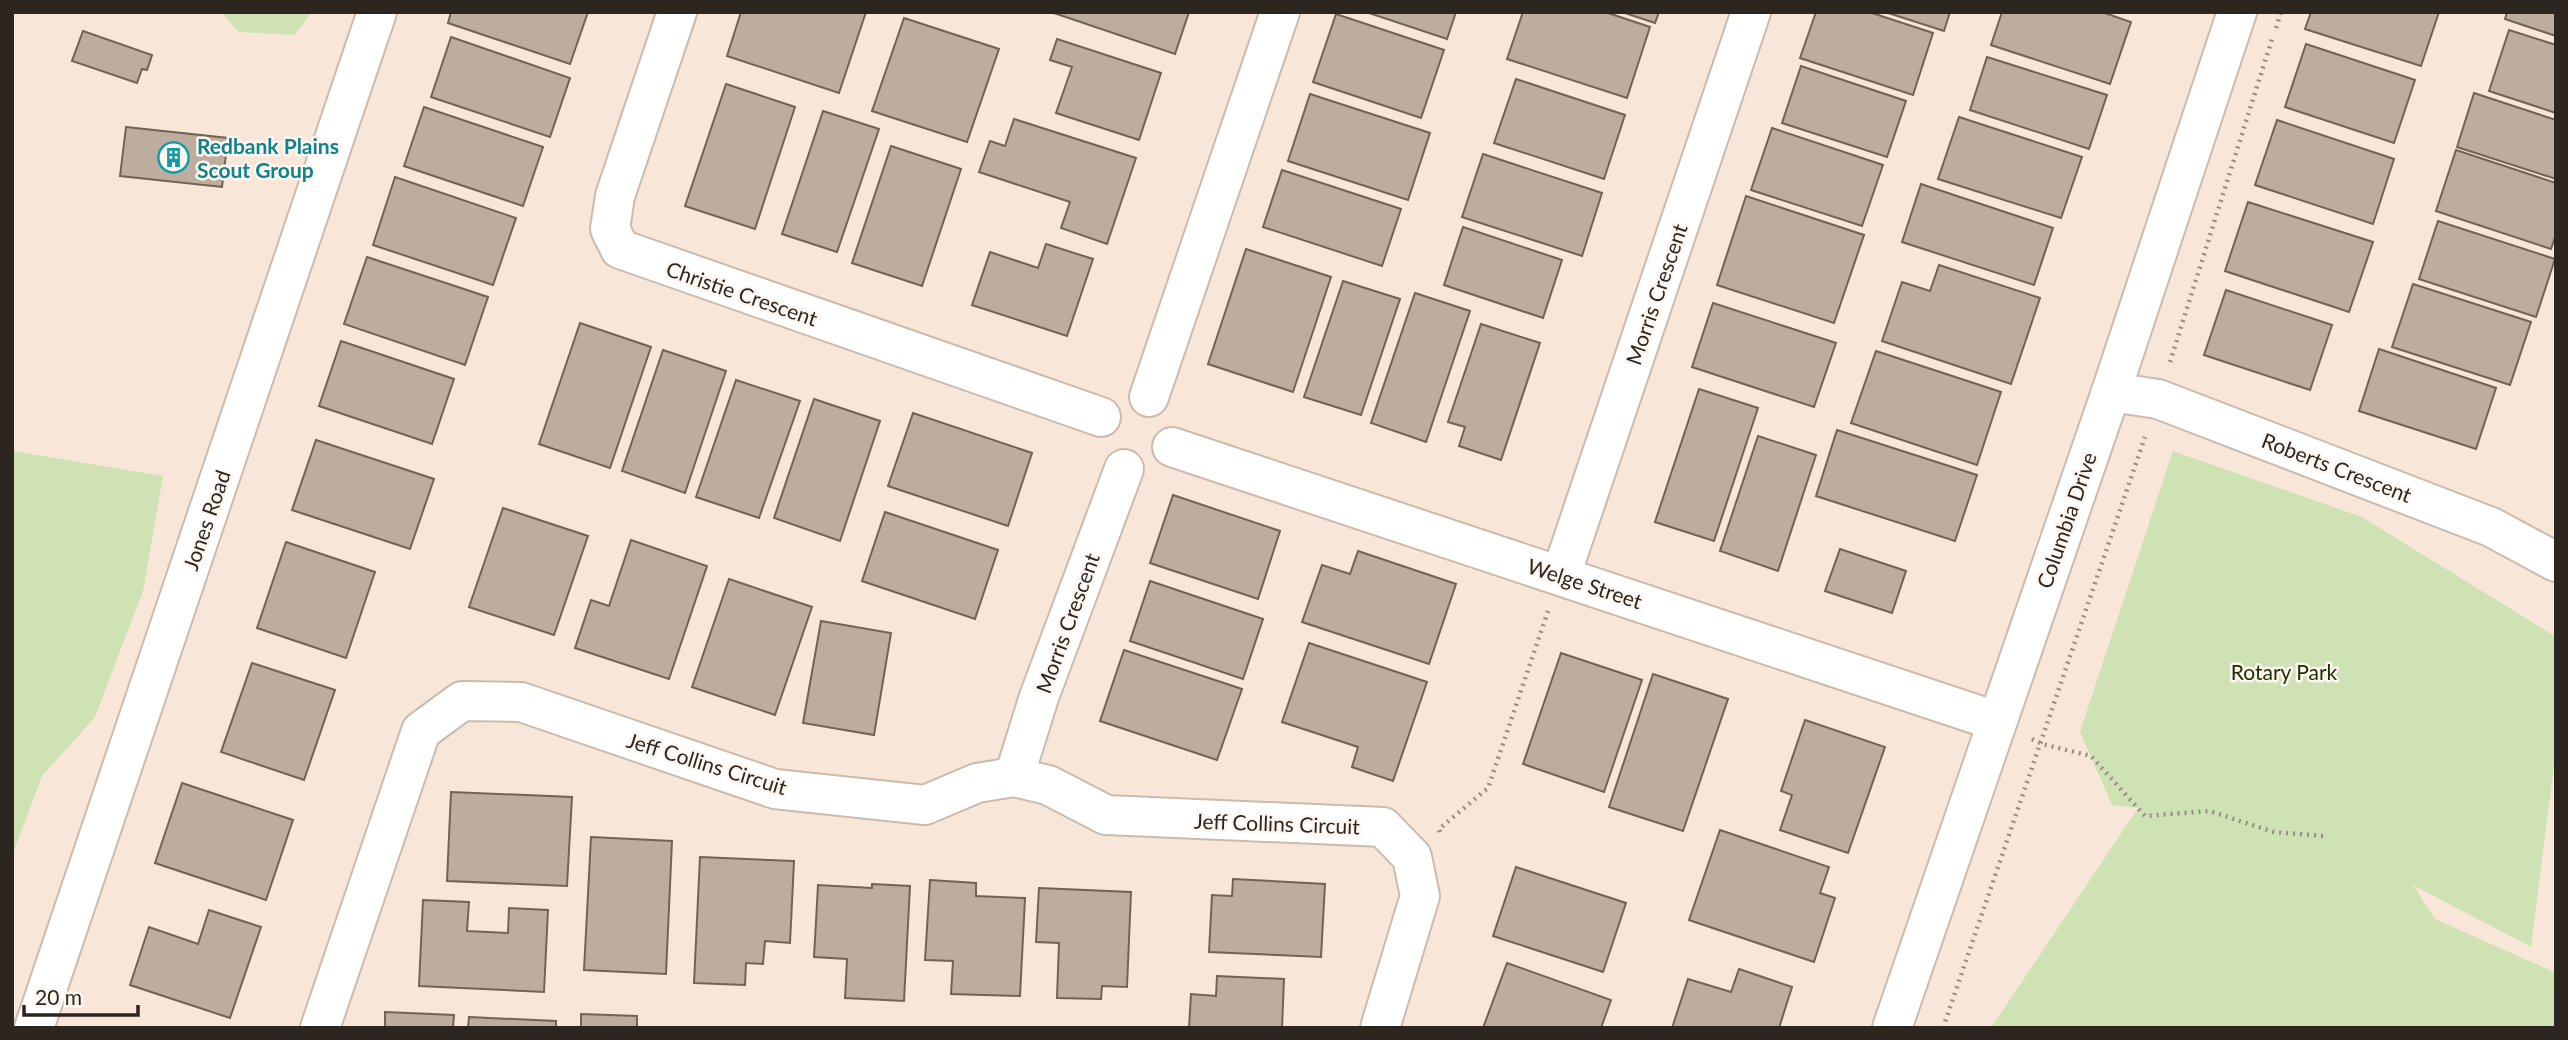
<svg xmlns="http://www.w3.org/2000/svg" width="2568" height="1040" viewBox="0 0 2568 1040" font-family="Lato,sans-serif">
<style>
.green{fill:#cee2b4}
.building{fill:#bdad9e;stroke:#726356;stroke-width:2}
.lines{fill:none;stroke-linecap:round;stroke-linejoin:round}
.minor-casing{stroke:#ccbbac;stroke-width:42}
.tertiary-casing{stroke:#ccbbac;stroke-width:42}
.path{stroke:#998d82;stroke-width:4.5;stroke-dasharray:2 5;stroke-linecap:butt}
.minor{stroke:#fff;stroke-width:38}
.tertiary{stroke:#fff;stroke-width:38}
.labels{text-anchor:middle;dominant-baseline:central;stroke-width:5;stroke-linejoin:round;paint-order:stroke}
.culture-label{font-size:21px;font-weight:bold;fill:#0d838f;stroke:#fdf6f0;text-anchor:start}
.street-label{font-size:21px;fill:#2c2520;stroke:#fdf6f0}
.park-label{font-size:21px;fill:#203000;stroke:#fdf6f0}
</style>
<rect width="100%" height="100%" fill="#f8e7d8"/>
<g class="green">
<polygon points="222,12 312,12 294,35 238,32"/>
<polygon points="12,451 163,476 143,591 95,717 42,776 12,856"/>
<polygon points="2173,451 2362,517 2556,637 2556,750 2531,947 2413,885 2435,919 2556,973 2556,1028 1991,1028 2138,808 2112,805 2080,732"/>
</g>
<g class="building">
<polygon points="451,12 588,12 570,64 448,23"/>
<polygon points="741,12 866,12 839,93 727,56"/>
<polygon points="1051,12 1189,12 1175,54"/>
<polygon points="1366,12 1456,12 1447,39"/>
<polygon points="1523,12 1605,12 1650,27 1627,98 1507,59"/>
<polygon points="1622,12 1659,12 1655,23"/>
<polygon points="1816,12 1869,12 1933,33 1913,95 1800,58"/>
<polygon points="1885,12 1950,12 1944,31"/>
<polygon points="2002,12 2102,12 2131,22 2110,84 1991,45"/>
<polygon points="2311,12 2439,12 2421,66 2305,29"/>
<polygon points="2507,12 2556,12 2556,36 2505,19"/>
<polygon points="1336,14 1444,50 1421,118 1313,82"/>
<polygon points="904,18 999,49 967,142 872,111"/>
<polygon points="2509,30 2556,45 2556,113 2489,91"/>
<polygon points="83,31 152,55 147,70 142,69 137,83 72,61"/>
<polygon points="451,37 570,78 550,137 431,97"/>
<polygon points="1057,39 1161,73 1139,140 1056,113 1072,67 1050,60"/>
<polygon points="2306,44 2415,80 2394,143 2285,107"/>
<polygon points="1987,57 2107,95 2089,149 1970,110"/>
<polygon points="1801,66 1906,101 1887,157 1782,123"/>
<polygon points="1516,79 1625,115 1604,179 1494,143"/>
<polygon points="726,84 795,107 755,229 685,206"/>
<polygon points="2474,93 2556,120 2556,179 2457,147"/>
<polygon points="1310,94 1430,133 1408,200 1288,161"/>
<polygon points="424,107 543,147 523,206 404,166"/>
<polygon points="823,111 879,129 837,252 782,234"/>
<polygon points="1959,117 2082,157 2061,218 1938,179"/>
<polygon points="1014,119 1136,158 1107,244 1061,228 1070,202 979,172 990,141 1005,146"/>
<polygon points="2277,120 2394,159 2373,224 2255,185"/>
<polygon points="126,127 228,138 222,187 120,176"/>
<polygon points="1772,128 1883,165 1862,226 1751,190"/>
<polygon points="891,146 961,169 922,286 852,263"/>
<polygon points="2456,150 2556,183 2556,234 2551,249 2436,211"/>
<polygon points="1483,154 1602,193 1582,256 1462,217"/>
<polygon points="1282,170 1401,209 1382,266 1263,227"/>
<polygon points="395,177 516,218 493,285 373,245"/>
<polygon points="1921,184 2053,228 2034,285 1902,242"/>
<polygon points="1746,196 1864,235 1834,323 1717,285"/>
<polygon points="2248,202 2373,242 2349,312 2225,271"/>
<polygon points="2438,221 2555,259 2536,317 2419,279"/>
<polygon points="1463,227 1562,260 1543,318 1444,285"/>
<polygon points="1046,244 1093,259 1067,336 972,305 990,252 1038,268"/>
<polygon points="1246,249 1331,277 1293,392 1208,364"/>
<polygon points="367,257 488,297 465,365 344,324"/>
<polygon points="1939,265 2040,298 2011,384 1882,341 1902,282 1930,291"/>
<polygon points="1343,281 1400,299 1361,415 1304,397"/>
<polygon points="2413,284 2531,322 2510,385 2392,347"/>
<polygon points="2226,290 2332,325 2310,390 2204,355"/>
<polygon points="1415,293 1470,311 1426,442 1371,423"/>
<polygon points="1713,303 1836,343 1814,407 1692,367"/>
<polygon points="580,323 651,347 610,468 539,444"/>
<polygon points="1481,324 1540,343 1501,460 1459,446 1465,427 1448,422"/>
<polygon points="341,341 454,379 432,444 319,406"/>
<polygon points="2379,349 2496,388 2476,449 2359,411"/>
<polygon points="663,350 726,371 685,493 622,471"/>
<polygon points="1876,351 2001,392 1977,465 1851,423"/>
<polygon points="736,380 800,401 759,518 696,497"/>
<polygon points="1699,389 1758,408 1714,541 1655,522"/>
<polygon points="814,399 880,421 840,541 774,518"/>
<polygon points="913,413 1032,453 1008,526 888,486"/>
<polygon points="1837,430 1977,475 1955,541 1816,496"/>
<polygon points="1758,436 1816,455 1778,571 1720,551"/>
<polygon points="316,440 434,479 410,549 292,510"/>
<polygon points="1173,495 1280,531 1258,599 1150,563"/>
<polygon points="503,508 588,536 554,635 469,607"/>
<polygon points="885,512 998,550 975,619 862,581"/>
<polygon points="631,540 707,566 669,679 575,648 591,600 609,606"/>
<polygon points="286,542 375,572 346,658 257,628"/>
<polygon points="1840,549 1906,571 1892,613 1825,591"/>
<polygon points="1358,551 1456,584 1429,664 1302,622 1322,565 1350,574"/>
<polygon points="729,579 812,607 775,715 692,687"/>
<polygon points="1150,581 1263,619 1243,679 1130,641"/>
<polygon points="821,621 891,633 874,735 803,723"/>
<polygon points="1309,643 1427,682 1393,781 1352,767 1358,747 1282,722"/>
<polygon points="1124,650 1242,689 1217,760 1100,721"/>
<polygon points="1561,653 1642,680 1604,792 1523,764"/>
<polygon points="252,663 335,690 304,780 221,752"/>
<polygon points="1653,674 1728,699 1683,831 1609,807"/>
<polygon points="1805,720 1885,747 1848,853 1780,830 1792,795 1781,791"/>
<polygon points="182,783 293,820 266,900 155,863"/>
<polygon points="451,792 572,797 567,886 447,881"/>
<polygon points="1720,830 1829,867 1820,893 1835,898 1814,962 1689,920"/>
<polygon points="591,837 672,841 666,974 584,970"/>
<polygon points="700,857 794,861 790,943 765,941 763,964 746,963 745,985 694,983"/>
<polygon points="1516,867 1626,903 1603,972 1493,936"/>
<polygon points="1233,879 1325,884 1321,957 1209,952 1212,895 1232,896"/>
<polygon points="930,880 976,883 976,896 1025,898 1020,996 951,994 953,961 925,960"/>
<polygon points="872,884 910,886 904,1001 845,998 847,959 814,957 818,885 872,888"/>
<polygon points="1039,888 1131,892 1127,987 1102,986 1101,999 1057,998 1059,943 1036,942"/>
<polygon points="423,900 469,902 467,931 508,933 509,908 548,910 544,992 419,986"/>
<polygon points="209,910 261,927 230,1018 130,985 149,927 198,944"/>
<polygon points="1507,963 1611,1000 1601,1028 1483,1028"/>
<polygon points="1739,969 1792,987 1779,1028 1672,1028 1688,979 1731,992"/>
<polygon points="1217,976 1284,979 1282,1028 1189,1028 1191,994 1216,996"/>
<polygon points="385,1012 454,1015 453,1028 385,1028"/>
<polygon points="581,1014 637,1016 637,1028 581,1028"/>
<polygon points="469,1017 556,1021 556,1028 468,1028"/>
</g>
<g class="lines">
<defs>
<g id="minor">
<polyline points="677,12 615,196 610,229 620,249 1101,417"/>
<polyline points="2111,392 2158,399 2491,527 2556,562"/>
<polyline points="1149,397 1280,12"/>
<polyline points="1172,447 1996,721"/>
<polyline points="1561,575 1751,12"/>
<polyline points="1014,777 1039,697 1124,469"/>
<polyline points="320,1028 421,731 462,701 521,702 775,789 925,805 977,783 1014,777 1048,785 1106,815 1383,827 1412,857 1420,896 1380,1028"/>
<polyline points="1892,1028 2111,392 2237,12"/>
</g>
<polyline id="tertiary" points="34,1028 377,12"/>
</defs>
<use href="#minor" class="minor-casing"/>
<use href="#tertiary" class="tertiary-casing"/>
<g class="path">
<polyline points="2276,28 2281,12"/>
<polyline points="2170,362 2273,36"/>
<polyline points="2032,739 2042,744 2091,756 2145,816 2209,811 2274,832 2324,836"/>
<polyline points="1440,832 1439,829 1488,788 1548,611"/>
<polyline points="1943,1028 2145,437"/>
</g>
<use href="#minor" class="minor"/>
<use href="#tertiary" class="tertiary"/>
</g>
<defs>
<symbol id="building-ring" viewBox="-11 -11 22 22"><circle r="9.5" fill="#fdf6f0" stroke="#0f9aa8" stroke-width="1.5"/><path d="M-4-6H4V6H1V3H-1V6H-4ZM-2.5-4.3h1.7v1.8h-1.7ZM.8-4.3h1.7v1.8H.8ZM-2.5-1h1.7V.8h-1.7ZM.8-1h1.7V.8H.8Z" fill="#0f9aa8"/></symbol>
</defs>
<g fill-rule="evenodd">
<use href="#building-ring" x="156" y="140" width="35" height="35"/>
</g>
<g class="labels">
<g class="culture-label">
<text x="197" y="145">Redbank Plains<tspan x="197" dy="24">Scout Group</tspan></text>
</g>
<g class="street-label">
<text transform="translate(742 293) rotate(19)">Christie Crescent</text>
<text transform="translate(1656 294) rotate(-71)">Morris Crescent</text>
<text transform="translate(2337 467) rotate(21)">Roberts Crescent</text>
<text transform="translate(206 520) rotate(-71)">Jones Road</text>
<text transform="translate(2066 520) rotate(-71)">Columbia Drive</text>
<text transform="translate(1585 583) rotate(18)">Welge Street</text>
<text transform="translate(1067 623) rotate(-70)">Morris Crescent</text>
<text transform="translate(707 763) rotate(17)">Jeff Collins Circuit</text>
<text transform="translate(1277 823) rotate(2)">Jeff Collins Circuit</text>
</g>
<g class="park-label">
<text x="2284" y="671">Rotary Park</text>
</g>
</g>
<rect width="2568" height="1040" fill="none" stroke="#2c2520" stroke-width="28"/>
<path d="M24 1005v10h114v-10" fill="none" stroke="#2c2520" stroke-width="3.5"/>
<text x="35" y="1005" font-size="21" fill="#2c2520" stroke="#fdf6f0" stroke-width="5" paint-order="stroke">20 m</text>
</svg>
